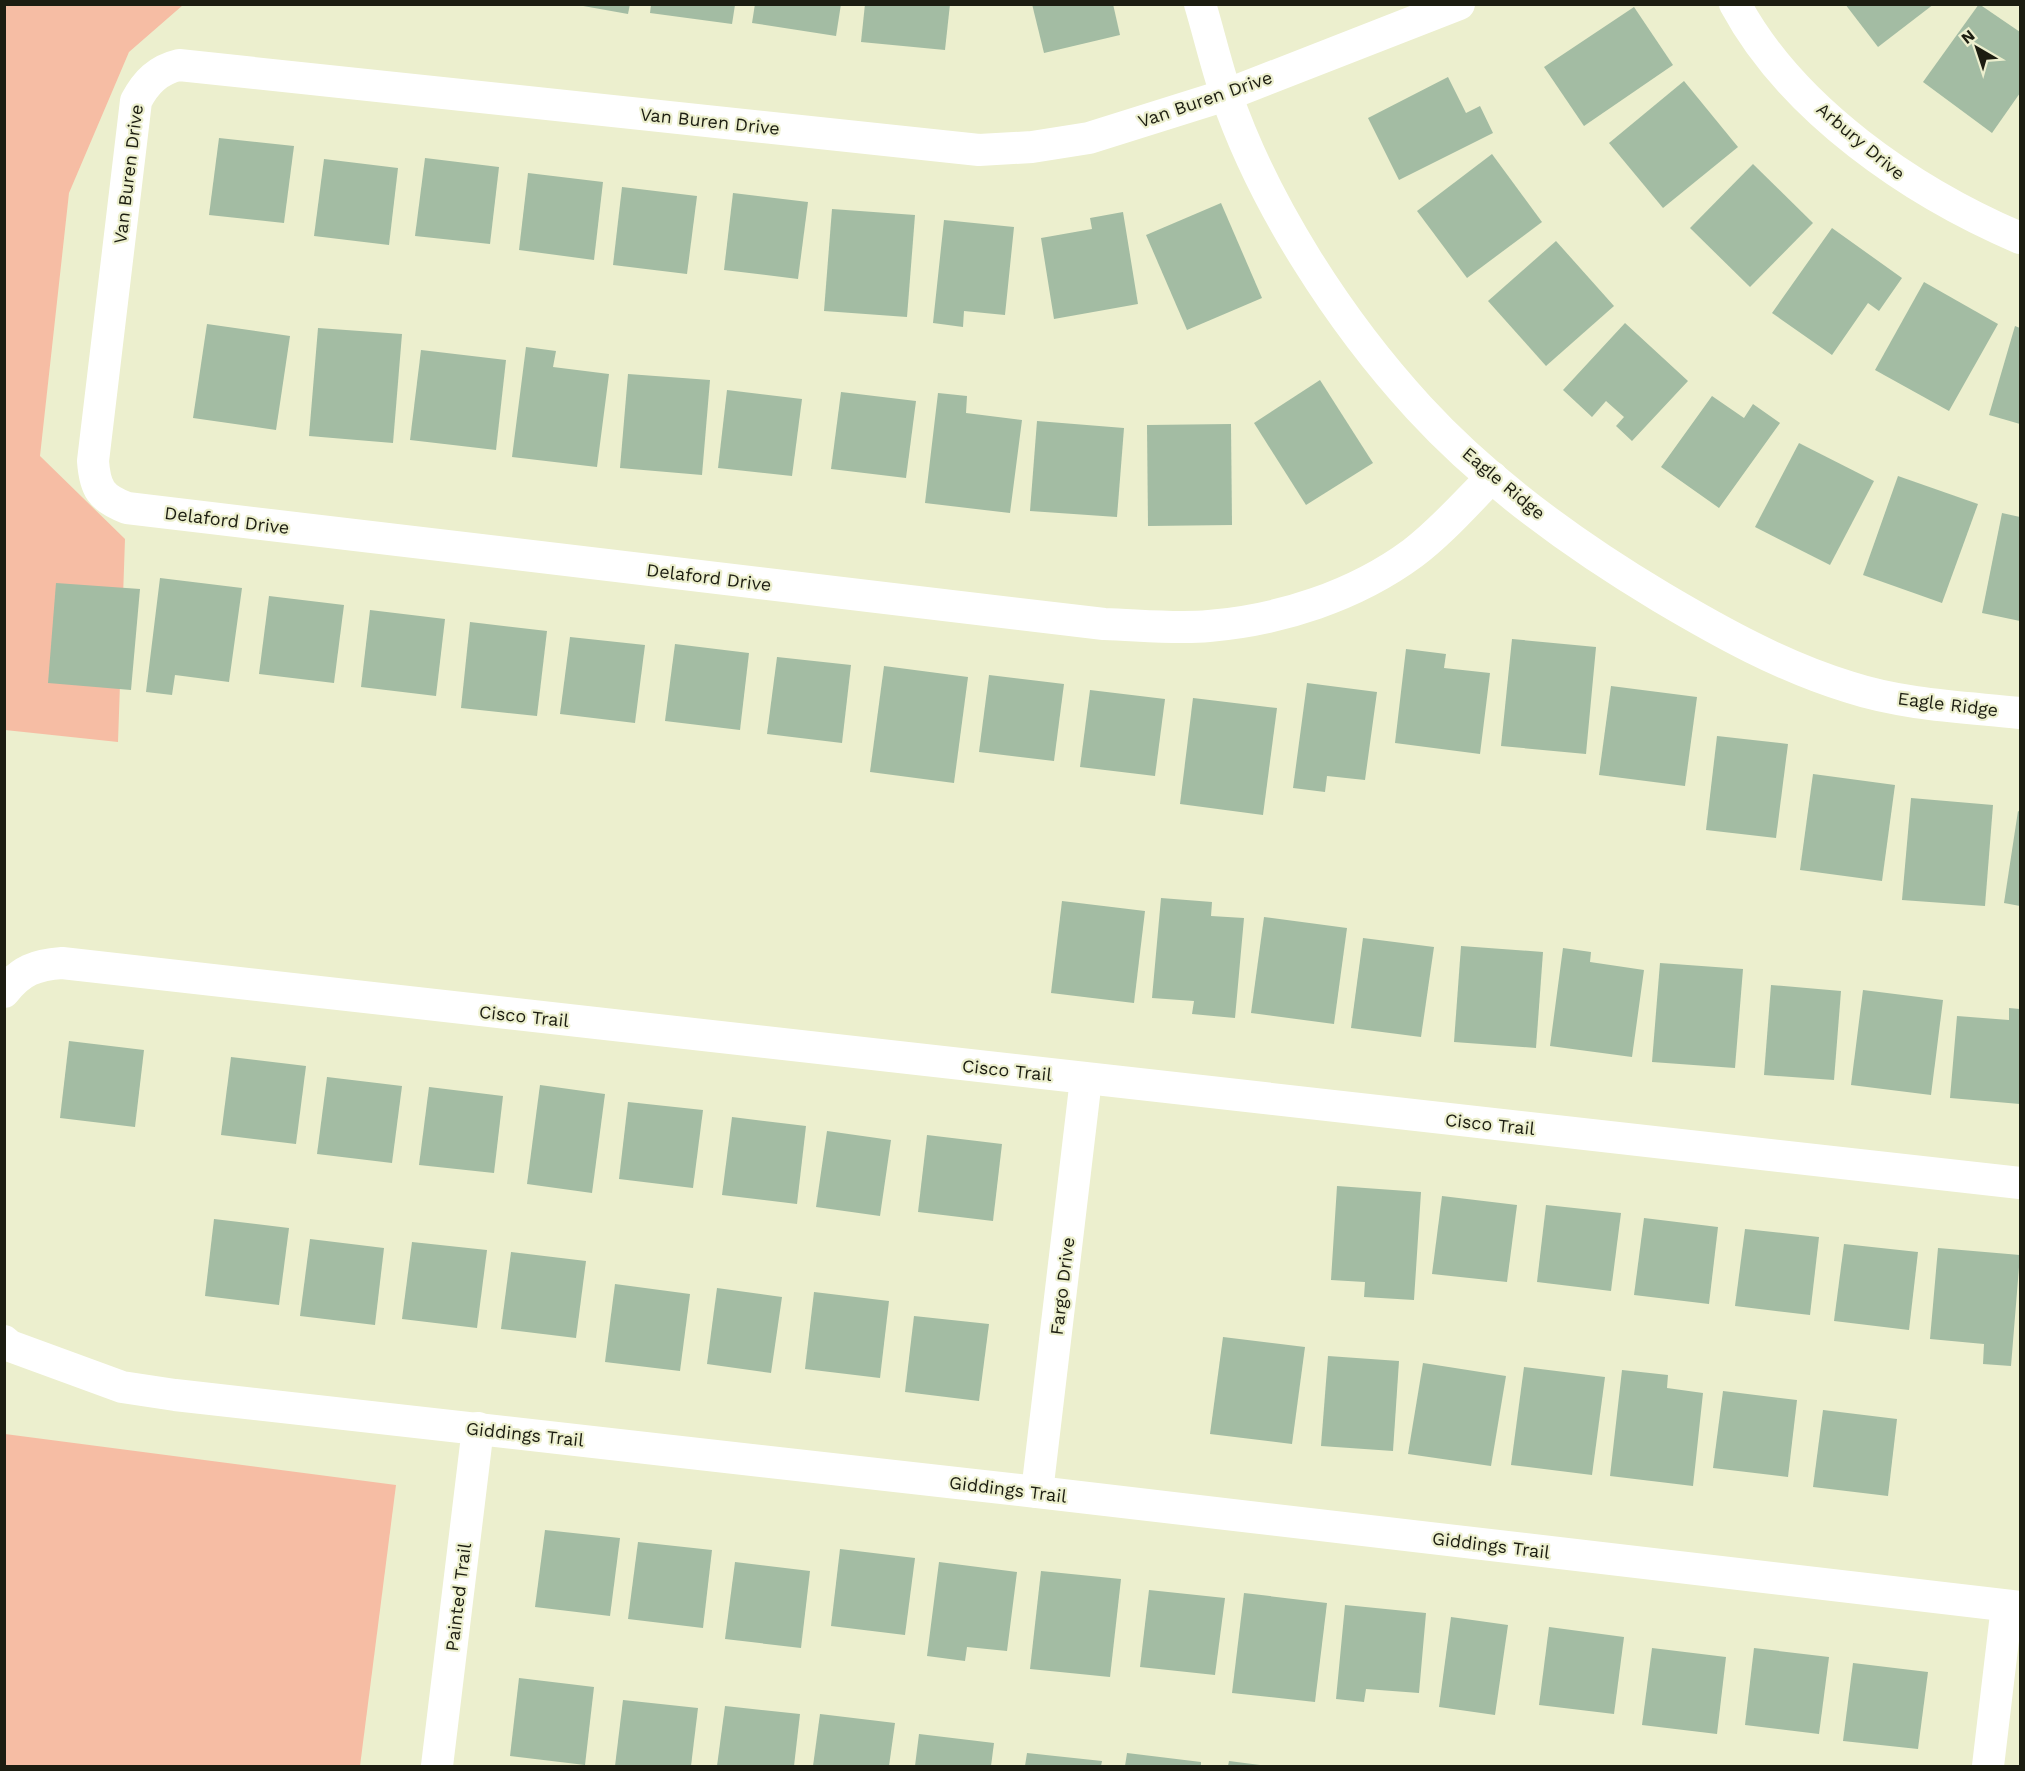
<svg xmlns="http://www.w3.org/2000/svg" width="2025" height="1771" viewBox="0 0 2025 1771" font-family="'Work Sans',sans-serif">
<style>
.green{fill:#f6bda4}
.building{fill:#a3bca3}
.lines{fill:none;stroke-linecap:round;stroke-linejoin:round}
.minor{stroke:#fff;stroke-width:32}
.labels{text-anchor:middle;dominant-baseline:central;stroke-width:4.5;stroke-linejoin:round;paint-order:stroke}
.street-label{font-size:18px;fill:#1c1d11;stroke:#ecefce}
</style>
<rect width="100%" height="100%" fill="#ecefce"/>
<g class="green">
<polygon points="5,5 183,5 129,52 69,193 40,456 125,539 118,742 5,730"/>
<polygon points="5,1434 396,1485 360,1766 5,1766"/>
</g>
<g class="building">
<polygon points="572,4 630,4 628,14"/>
<polygon points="755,4 841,4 836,36 752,23"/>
<polygon points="865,4 950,4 945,50 861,42"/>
<polygon points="1032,4 1113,4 1120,35 1044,53"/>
<polygon points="1845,4 1934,4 1878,47"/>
<polygon points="1979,4 2020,32 2020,93 1992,133 1923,82"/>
<polygon points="651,5 735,5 732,24 650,13"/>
<polygon points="1634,7 1673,65 1584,126 1544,67"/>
<polygon points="1448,77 1466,113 1480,106 1493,133 1399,180 1368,118"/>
<polygon points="1684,81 1738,147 1663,208 1609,143"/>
<polygon points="219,138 294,146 284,223 209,215"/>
<polygon points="1492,154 1542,222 1467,278 1417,211"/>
<polygon points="425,158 499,167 490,244 415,236"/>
<polygon points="324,159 398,168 389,245 314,236"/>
<polygon points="1753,164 1813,223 1750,287 1690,228"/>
<polygon points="528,173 603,182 594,260 519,250"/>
<polygon points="622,187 697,196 687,274 613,265"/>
<polygon points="733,193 808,202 798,279 724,270"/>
<polygon points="1221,203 1262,298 1187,330 1146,235"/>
<polygon points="832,209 915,215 907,317 824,311"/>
<polygon points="1123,212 1138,304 1054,319 1041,238 1092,229 1090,218"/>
<polygon points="944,220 1014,227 1005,315 964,311 963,327 933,323"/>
<polygon points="1832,228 1902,278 1879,311 1868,303 1832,355 1772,313"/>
<polygon points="1556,241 1614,306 1546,366 1488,301"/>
<polygon points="1924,282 1998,324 1949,411 1875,370"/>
<polygon points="1625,323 1688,381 1632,441 1616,426 1624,417 1606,401 1592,417 1563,390"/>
<polygon points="207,324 290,336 276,430 193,418"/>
<polygon points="2015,326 2020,328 2020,424 1989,415"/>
<polygon points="318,328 402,334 393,443 309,436"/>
<polygon points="526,347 556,351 553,367 609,374 597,467 512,457"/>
<polygon points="421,350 506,360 496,450 410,440"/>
<polygon points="628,374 710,380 702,475 620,468"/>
<polygon points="1320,380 1373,463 1306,505 1254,423"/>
<polygon points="727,390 802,399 792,476 718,468"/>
<polygon points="841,392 916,401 906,478 831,469"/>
<polygon points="938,393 967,396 966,413 1022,420 1010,513 925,503"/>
<polygon points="1712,396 1744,418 1753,404 1780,423 1719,508 1661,467"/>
<polygon points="1037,421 1124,428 1117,517 1030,511"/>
<polygon points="1231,424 1232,525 1148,526 1147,425"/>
<polygon points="1799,443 1874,481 1830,565 1755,527"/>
<polygon points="1898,476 1978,504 1942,603 1863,575"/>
<polygon points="2002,513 2020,517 2020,621 1982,613"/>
<polygon points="160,578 242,588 229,682 175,675 172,695 146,692"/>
<polygon points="56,583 140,589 131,690 48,683"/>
<polygon points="269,596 344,605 334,683 259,674"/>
<polygon points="370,610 445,619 436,696 361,687"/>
<polygon points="470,622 547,631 537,716 461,708"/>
<polygon points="570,637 645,645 635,723 560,714"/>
<polygon points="1512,639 1596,647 1586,754 1501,746"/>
<polygon points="675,644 749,653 740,730 665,721"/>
<polygon points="1406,649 1446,654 1444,668 1490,673 1480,754 1395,743"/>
<polygon points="777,657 851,665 842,743 767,734"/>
<polygon points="884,666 968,677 954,783 870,772"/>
<polygon points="989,675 1064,684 1054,761 979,752"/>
<polygon points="1307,683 1377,692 1365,780 1327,776 1325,792 1293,788"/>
<polygon points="1611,686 1697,697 1685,786 1599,775"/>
<polygon points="1090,690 1165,699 1155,776 1080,767"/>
<polygon points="1193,698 1277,708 1263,815 1180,804"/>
<polygon points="1717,736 1788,744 1776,838 1706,830"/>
<polygon points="1813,774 1895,785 1882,881 1800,870"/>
<polygon points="1911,798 1993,805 1985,906 1902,900"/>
<polygon points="2018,811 2020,812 2020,906 2004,903"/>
<polygon points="1161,898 1212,902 1211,916 1244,918 1235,1018 1192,1014 1194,1001 1152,998"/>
<polygon points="1062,901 1145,911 1134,1003 1051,993"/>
<polygon points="1264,917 1347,928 1334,1024 1251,1013"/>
<polygon points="1363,938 1434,947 1421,1037 1351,1028"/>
<polygon points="1461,946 1543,952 1536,1048 1454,1042"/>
<polygon points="1563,948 1591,952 1590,962 1644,970 1632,1057 1550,1046"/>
<polygon points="1660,963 1743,969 1735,1068 1652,1062"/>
<polygon points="1771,985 1841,991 1834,1080 1764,1075"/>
<polygon points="1863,990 1943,1000 1931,1095 1851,1085"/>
<polygon points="2009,1008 2020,1009 2020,1104 1950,1098 1957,1016 2009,1020"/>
<polygon points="69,1041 144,1050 135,1127 60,1118"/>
<polygon points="231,1057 306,1066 296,1144 221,1135"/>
<polygon points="327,1077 402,1086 392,1163 317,1154"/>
<polygon points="540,1085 605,1094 592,1193 527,1184"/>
<polygon points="429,1087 503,1096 494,1173 419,1165"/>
<polygon points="628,1102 703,1110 693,1188 619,1179"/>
<polygon points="732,1117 806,1126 797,1204 722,1195"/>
<polygon points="827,1131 891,1140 880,1216 816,1207"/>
<polygon points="927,1135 1002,1144 993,1221 918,1212"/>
<polygon points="1337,1186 1421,1192 1414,1300 1364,1297 1365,1282 1331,1280"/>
<polygon points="1442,1196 1517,1205 1507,1282 1432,1274"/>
<polygon points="1546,1205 1621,1213 1611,1291 1537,1282"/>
<polygon points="1644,1218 1718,1227 1709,1304 1634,1295"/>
<polygon points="214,1219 289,1228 279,1305 205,1296"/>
<polygon points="1745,1229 1819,1237 1810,1315 1735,1306"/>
<polygon points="310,1239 384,1248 375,1325 300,1316"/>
<polygon points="412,1242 487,1250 477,1328 402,1319"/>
<polygon points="1844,1244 1918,1252 1909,1330 1834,1321"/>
<polygon points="1938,1248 2020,1255 2011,1366 1983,1364 1984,1344 1930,1339"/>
<polygon points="511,1252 586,1261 576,1338 501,1329"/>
<polygon points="615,1284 690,1294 680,1371 605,1362"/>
<polygon points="717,1288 782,1297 771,1373 707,1364"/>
<polygon points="814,1292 889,1301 880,1378 805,1369"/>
<polygon points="914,1316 989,1324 979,1401 905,1392"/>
<polygon points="1223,1337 1305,1347 1292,1444 1210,1434"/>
<polygon points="1328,1356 1399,1361 1393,1451 1321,1446"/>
<polygon points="1423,1363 1506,1376 1491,1466 1408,1454"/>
<polygon points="1524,1367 1605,1377 1592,1475 1511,1465"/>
<polygon points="1622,1370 1668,1375 1667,1388 1703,1393 1693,1486 1610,1476"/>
<polygon points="1723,1391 1797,1400 1788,1477 1713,1468"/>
<polygon points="1823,1410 1897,1419 1888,1496 1813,1487"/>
<polygon points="545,1530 620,1538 610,1616 535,1607"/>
<polygon points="638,1542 712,1550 703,1628 628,1619"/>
<polygon points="840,1549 915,1558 905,1635 831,1626"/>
<polygon points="735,1562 810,1571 801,1648 725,1639"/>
<polygon points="939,1562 1017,1572 1007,1651 967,1647 965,1661 927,1656"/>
<polygon points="1041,1571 1121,1579 1110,1677 1030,1669"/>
<polygon points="1149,1590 1225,1598 1215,1675 1140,1667"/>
<polygon points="1244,1593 1327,1603 1315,1702 1232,1693"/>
<polygon points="1345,1605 1426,1613 1419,1693 1366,1689 1364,1702 1336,1699"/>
<polygon points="1451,1617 1508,1625 1495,1715 1439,1707"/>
<polygon points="1549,1627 1624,1637 1614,1714 1539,1705"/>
<polygon points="1652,1648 1726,1657 1717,1734 1642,1725"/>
<polygon points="1754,1648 1829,1657 1819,1734 1745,1725"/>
<polygon points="1853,1663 1928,1672 1918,1749 1843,1741"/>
<polygon points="519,1678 594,1687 585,1765 510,1756"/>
<polygon points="623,1700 698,1708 691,1766 615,1766"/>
<polygon points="725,1706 800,1714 794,1766 717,1766"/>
<polygon points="820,1714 895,1723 889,1766 813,1766"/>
<polygon points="919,1734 994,1743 991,1766 915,1766"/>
<polygon points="1027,1753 1102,1761 1101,1766 1025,1766"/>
<polygon points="1127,1753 1201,1762 1201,1766 1125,1766"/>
<polygon points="1229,1761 1260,1765 1260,1766 1228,1766"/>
</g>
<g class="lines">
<g class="minor">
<path d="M1200 4C1209 34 1216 65 1226 94 1264 205 1340 322 1419 408 1488 483 1574 545 1661 597 1720 632 1783 667 1849 687 1904 705 1964 707 2020 713"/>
<path d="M1459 4 1226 95 1089 138 1032 147 979 150 179 65C158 70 146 82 136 101L93 461C95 489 101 498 127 508L1104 624C1139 625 1175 629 1209 626 1280 620 1355 596 1413 553 1442 531 1466 503 1492 477"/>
<path d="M1735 4C1792 110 1912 192 2020 238"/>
<path d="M4 992C21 970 36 965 62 963L2020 1183"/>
<polyline points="4,1341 10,1346 122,1387 175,1395 1037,1492 2020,1607"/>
<polyline points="1037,1492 1086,1079"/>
<polyline points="437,1766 478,1428"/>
<polyline points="1988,1766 2007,1606"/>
</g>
</g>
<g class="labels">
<g class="street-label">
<text transform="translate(1205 99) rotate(-19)">Van Buren Drive</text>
<text transform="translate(710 121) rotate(6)">Van Buren Drive</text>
<text transform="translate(1861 141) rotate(40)">Arbury Drive</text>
<text transform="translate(128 174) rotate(-83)">Van Buren Drive</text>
<text transform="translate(1504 483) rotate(40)">Eagle Ridge</text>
<text transform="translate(227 520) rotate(7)">Delaford Drive</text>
<text transform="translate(709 577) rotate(7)">Delaford Drive</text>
<text transform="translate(1948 704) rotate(7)">Eagle Ridge</text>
<text transform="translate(524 1016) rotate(6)">Cisco Trail</text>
<text transform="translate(1007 1070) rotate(6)">Cisco Trail</text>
<text transform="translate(1490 1124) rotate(6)">Cisco Trail</text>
<text transform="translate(1062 1286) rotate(-83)">Fargo Drive</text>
<text transform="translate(525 1434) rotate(6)">Giddings Trail</text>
<text transform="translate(1008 1489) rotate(7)">Giddings Trail</text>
<text transform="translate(1491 1545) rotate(7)">Giddings Trail</text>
<text transform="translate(458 1597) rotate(-83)">Painted Trail</text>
</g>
</g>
<rect width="2025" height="1771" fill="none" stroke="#1c1d11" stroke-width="12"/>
<g transform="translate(1977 48) rotate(321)" stroke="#ecefce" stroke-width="4.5" paint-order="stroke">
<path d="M0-4.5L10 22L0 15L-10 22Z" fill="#1c1d11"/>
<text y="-9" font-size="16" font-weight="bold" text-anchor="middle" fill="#1c1d11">N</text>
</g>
</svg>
